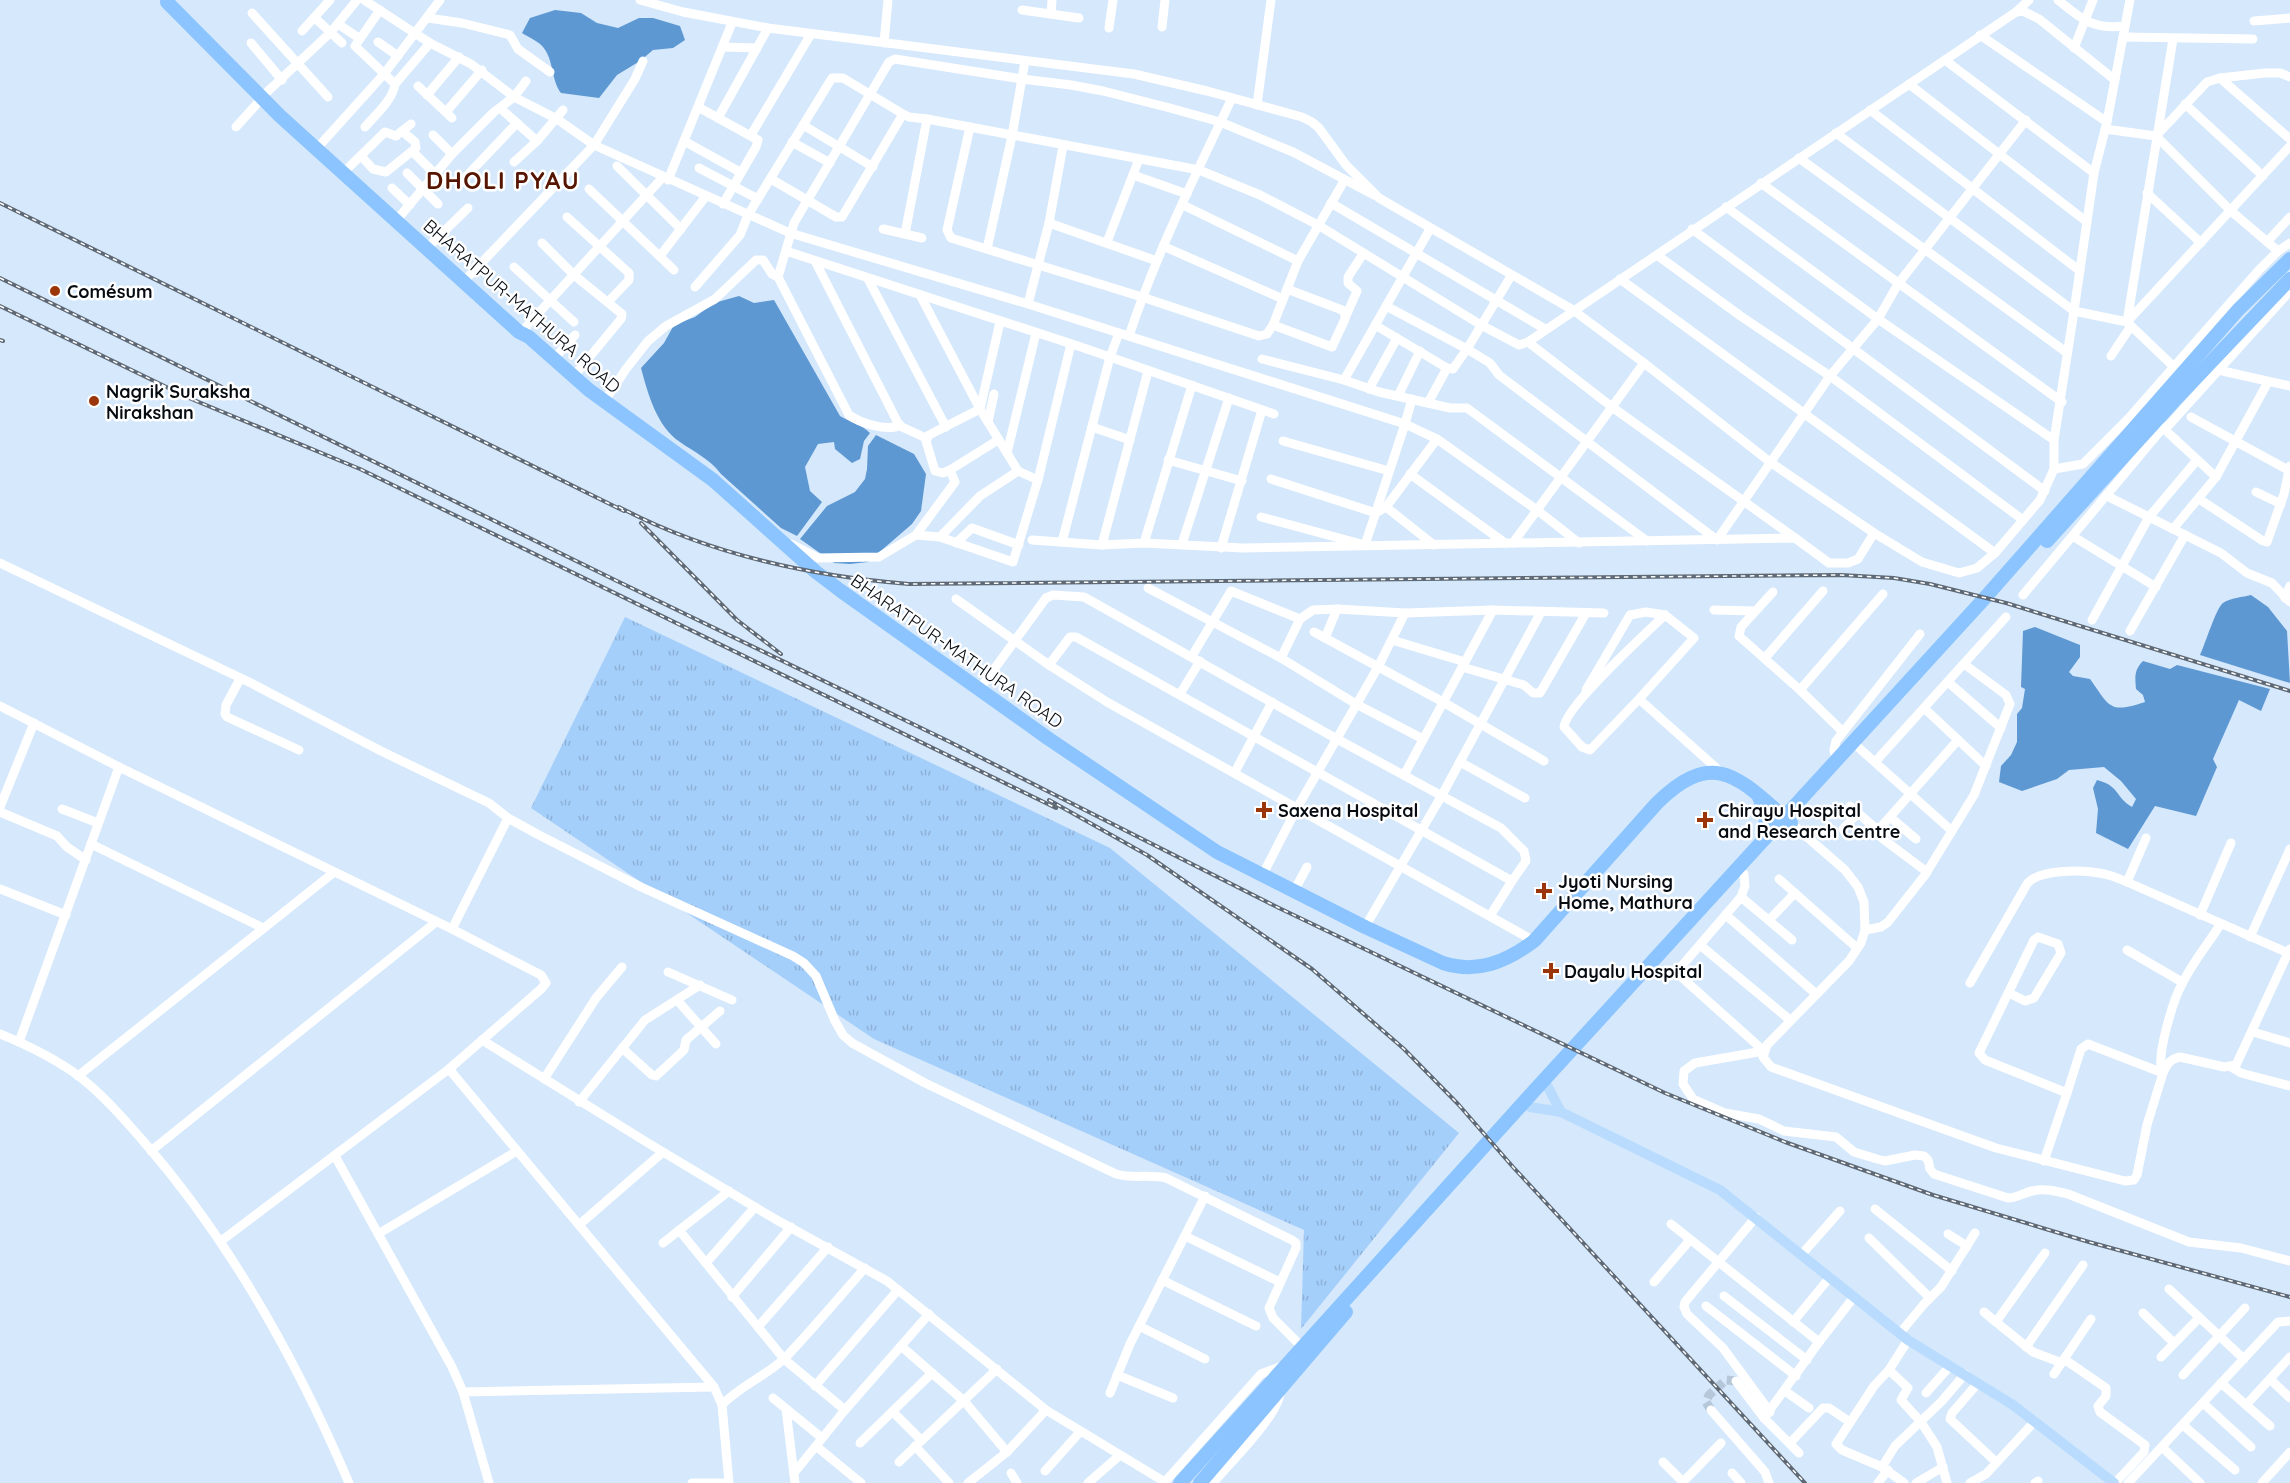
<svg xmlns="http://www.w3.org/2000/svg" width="2290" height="1483" viewBox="0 0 2290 1483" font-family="Quicksand,sans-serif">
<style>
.grass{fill:url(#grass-tufts)}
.water{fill:#5d98d3}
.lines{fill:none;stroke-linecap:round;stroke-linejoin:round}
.minor-tunnel{stroke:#b6c7d9;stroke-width:9;stroke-dasharray:9 4.5;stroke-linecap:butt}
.minor{stroke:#fff;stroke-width:9}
.major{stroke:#b9dcfe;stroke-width:10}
.highway{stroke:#8bc4fe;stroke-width:14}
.rail-casing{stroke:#5e6975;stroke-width:4}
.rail{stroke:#fff;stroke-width:1.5;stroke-dasharray:4.5;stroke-linecap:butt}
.poi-dot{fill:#9b360a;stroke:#fff;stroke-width:2}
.labels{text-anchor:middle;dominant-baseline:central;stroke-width:5;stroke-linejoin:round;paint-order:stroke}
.poi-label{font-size:18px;font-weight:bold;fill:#060c12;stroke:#fff;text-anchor:start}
.street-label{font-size:18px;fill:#060c12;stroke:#fff}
.district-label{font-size:24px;font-weight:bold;letter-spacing:1.5px;fill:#551500;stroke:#fff}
</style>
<defs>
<pattern id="grass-tufts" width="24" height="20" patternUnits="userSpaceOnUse" patternTransform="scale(1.5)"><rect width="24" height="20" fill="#a5cffb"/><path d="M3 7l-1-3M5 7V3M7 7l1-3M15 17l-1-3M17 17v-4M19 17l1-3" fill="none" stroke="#8db1d6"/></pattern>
</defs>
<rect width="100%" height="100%" fill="#d5e8fc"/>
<polygon class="grass" points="625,617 1110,848 1459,1133 1301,1329 1304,1230 874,1039 531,808"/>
<g class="water">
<path d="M555 10 581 13 597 23 618 28 639 18H653L680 26 685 40 673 48 653 50 640 61 617 75 599 98 561 93C551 80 554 60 543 47 538 41 528 37 522 33L530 18Z"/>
<path d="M739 296 754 303 774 300 840 416C851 423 861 424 870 433L864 441 860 459 852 463 835 449 834 442 818 444 805 467 810 491 822 502 797 536 781 528 721 474C710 459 694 452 680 442 657 427 648 394 641 368L664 343 674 325 695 317 714 303Z"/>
<polygon points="876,435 914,454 926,474 921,511 912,524 868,562 850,564 834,563 800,539 827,506 855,492 865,479 867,469 868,446"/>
<path d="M2251 595 2268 607 2287 631 2290 683 2200 655C2205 645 2216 608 2223 603 2230 598 2243 597 2251 595Z"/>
<path d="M2035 627 2080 645V657L2069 672 2073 676 2090 679C2110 707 2109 714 2145 702L2143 695 2136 689C2135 677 2134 670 2143 661L2170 669 2177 665 2270 689 2261 711 2239 700 2213 759 2217 767 2196 816 2155 806 2128 849 2096 833 2098 809 2093 788 2097 780C2120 786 2115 797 2132 807L2136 799 2121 781 2104 767 2069 770 2057 779 2022 791 1999 782 2001 766 2011 755 2017 742V714L2022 708 2025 689 2021 687 2023 631Z"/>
</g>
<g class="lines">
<polyline class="minor-tunnel" points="1711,1410 1706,1402 1709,1395 1726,1380 1736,1381"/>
<g class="minor">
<polyline points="364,0 430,43 471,64 514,97 557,119 594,145 790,233 1028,304 1405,424 1437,439 1386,507 1376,513 1271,479"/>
<polyline points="640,0 683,12 768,28 1134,74 1207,91 1302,117 1312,122 1319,128 1346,165 1379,198 1573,310 1644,363 1770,462 1874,533 1922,562 1959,573 1977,568 1995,553 2040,500 2054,469 2054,440 2074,311 2127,322 2173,366"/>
<path d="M2058 0C2081 19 2093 30 2125 26"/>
<polyline points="1022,10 1079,18"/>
<polyline points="2016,12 2029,0"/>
<polyline points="252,13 328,97"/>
<polyline points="1051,14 1052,0"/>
<polyline points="315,18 342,43"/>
<polyline points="428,18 462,23 510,35 518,49 550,72"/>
<polyline points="2254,21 2290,18"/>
<polyline points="338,24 359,38"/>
<polyline points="1162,27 1165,0"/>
<polyline points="1109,28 1113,0"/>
<polyline points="302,31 330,0"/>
<polyline points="1980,35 2107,122"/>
<polyline points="2123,37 2253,39"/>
<polyline points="2173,39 2127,322 2290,146"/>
<polyline points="378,42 398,56"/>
<polyline points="251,43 282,80"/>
<polyline points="884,43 888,0"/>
<polyline points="723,47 757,48"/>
<polyline points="2074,48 2093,0"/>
<polyline points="1945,60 2094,173"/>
<polyline points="2220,78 2290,139"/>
<polyline points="395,84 430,43"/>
<polyline points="1909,84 2087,222"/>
<polyline points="418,86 452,118"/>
<polyline points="266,93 331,32 357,0"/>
<polyline points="427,95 459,57"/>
<polyline points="2185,104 2263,176"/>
<polyline points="1257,105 1271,0"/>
<polyline points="698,107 758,140 756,147 723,204"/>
<polyline points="500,108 537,141"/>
<polyline points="1870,110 2080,271"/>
<polyline points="446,112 482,70"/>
<polyline points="718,118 768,28"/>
<polyline points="927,119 1199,170 1260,195 1318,225 1481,325 1519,345 1528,342 2016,12 2023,11 2039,19 2115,80"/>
<polyline points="803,125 873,167"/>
<polyline points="236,127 262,98"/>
<path d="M365 127C375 115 393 100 395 84L355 46 380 10"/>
<polyline points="970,127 947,230 951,238 1142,297 1259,336 1267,334 1273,325 1298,261 1344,181"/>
<polyline points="2105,129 2156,136 2231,211 2278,251"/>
<polyline points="1836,133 2074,311 2094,173 2107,122 2130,0"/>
<polyline points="433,135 452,154"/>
<polyline points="751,135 811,34"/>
<polyline points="2156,136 2207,82 2220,78 2265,73 2280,73 2290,77"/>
<polyline points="684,141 740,172"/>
<polyline points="792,142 830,163"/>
<polyline points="320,145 384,74 440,0"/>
<polyline points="413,152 435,174"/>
<polyline points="361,156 373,169 386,172 416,148 415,142 402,131 411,124"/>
<polyline points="1799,158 2066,352"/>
<polyline points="514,162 537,141 563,110"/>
<polyline points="617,166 681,229"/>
<polyline points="699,168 758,199"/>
<polyline points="347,169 385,132 396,136 402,131"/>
<polyline points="407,173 438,204"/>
<polyline points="1133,175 1187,194"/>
<polyline points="668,180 732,23"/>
<polyline points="1761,183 2062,402"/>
<polyline points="459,184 517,123"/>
<polyline points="392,188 410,205"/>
<polyline points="589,189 674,270"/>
<polyline points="2147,193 2201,243"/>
<polyline points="1331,203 1545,329"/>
<polyline points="1183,205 1298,261"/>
<polyline points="1726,207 1878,319 2054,440"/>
<polyline points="400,216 452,154 494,112 514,97 526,81"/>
<polyline points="567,217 629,273 629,280 608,302"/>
<polyline points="1049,223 1157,261"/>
<polyline points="883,229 905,234 927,119 909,117 903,114"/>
<polyline points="1692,229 2045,491"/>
<polyline points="905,234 922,238"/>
<polyline points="1107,242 1139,159"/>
<polyline points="2267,242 2290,217"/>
<polyline points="542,243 574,275 622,314 621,319 573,377"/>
<polyline points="431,244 468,208"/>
<polyline points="1163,246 1283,299"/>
<polyline points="987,249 1012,136 1025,61"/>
<polyline points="786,251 1081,347 1274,414"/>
<polyline points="1657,255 1742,317 1830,376 2023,520"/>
<polyline points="660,256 706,196"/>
<polyline points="815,261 898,423 902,427 926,438"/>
<polyline points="514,267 574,322"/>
<polyline points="468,277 594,145 635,79 643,61"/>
<polyline points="868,279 946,427"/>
<polyline points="1620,279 1995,553"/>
<polyline points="695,287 740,235 748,215 832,78 843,78 903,114 842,217 836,217 771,179"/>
<polyline points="920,295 980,409 1018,471 1038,480"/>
<polyline points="1028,304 1049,223 1063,146"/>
<polyline points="1386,306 1467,349 1490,363 1499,375 1717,540 1830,376 1878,319 1898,284 2026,120"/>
<polyline points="1346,316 1357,291 1348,283 1348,277 1363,254"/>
<polyline points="1273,325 1332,347 1345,319 1345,313 1342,310 1287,289"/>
<polyline points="1375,325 1447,368 1453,369 1467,349 1511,276"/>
<polyline points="524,329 663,177"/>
<path d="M1129 336C1156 254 1195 176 1232 98"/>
<polyline points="1528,342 1612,407 1795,538"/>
<polyline points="2111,356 2131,326"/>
<polyline points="1262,359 1344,380 1379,392 1450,408 1467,408 1647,541"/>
<polyline points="553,360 575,335"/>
<polyline points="2218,370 2290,386"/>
<polyline points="1344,380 1430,229"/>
<polyline points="1369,389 1397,338"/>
<polyline points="1398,396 1420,351"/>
<polyline points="604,402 626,369 648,341 666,326 715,299 756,260 763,260 772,274 778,277"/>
<polyline points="1428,403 1447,368"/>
<polyline points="2191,417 2290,471"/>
<polyline points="988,422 994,394"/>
<path d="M900 425C888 432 860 423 849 415L778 277 794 223 889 62 895 59 1022 79 1071 85 1103 91 1170 108 1220 122 1293 152 1374 195"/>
<polyline points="1092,427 1130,440"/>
<polyline points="2136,427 2128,419 2259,270 2278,251 2290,243"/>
<polyline points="2163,428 2216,477 2173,529"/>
<polyline points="2155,430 2161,430 2169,425 2290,291"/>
<polyline points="1437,439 1537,510 1579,543"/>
<polyline points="998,440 950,470 943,473 935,471 926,441 929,435 980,409 1000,322"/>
<polyline points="1283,441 1389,471"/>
<polyline points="1007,453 1036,333"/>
<polyline points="1168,460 1242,481"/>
<polyline points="2054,469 2083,464 2128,419"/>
<polyline points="1410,474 1505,543"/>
<polyline points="2216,477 2268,382"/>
<polyline points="2256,492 2281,504"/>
<polyline points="2107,496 2221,553 2247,573 2272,583 2290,602"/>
<polyline points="2199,499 2263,541 2267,542 2284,494 2290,466"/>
<polyline points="1386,507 1434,545"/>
<polyline points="1261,517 1365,545 1405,424 1412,399"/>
<polyline points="916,535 940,537 1013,562 1038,480 1071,344"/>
<polyline points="940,537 980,496 1018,471"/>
<polyline points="2074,537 2156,587"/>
<polyline points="1032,540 1102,545 1144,543 1243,548 1795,538 1829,563 1848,563 1858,559 1874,533"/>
<polyline points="1062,542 1110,357 1119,333"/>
<polyline points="956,543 972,528 1019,545"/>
<polyline points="1144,543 1192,385"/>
<polyline points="1513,543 1644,363"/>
<polyline points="791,544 818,558 879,557 916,535 955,482 950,470"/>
<polyline points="1182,544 1229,398"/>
<polyline points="1102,545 1148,371"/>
<polyline points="1221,548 1262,410"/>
<path d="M0 563 249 682 381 751 489 803 508 818 537 834 641 887 793 956 804 963 816 976 835 1021 843 1035 852 1043 925 1083 1116 1174C1133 1179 1149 1174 1166 1178L1292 1240 1296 1243V1248L1269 1308 1273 1318 1302 1347"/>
<polyline points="1148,588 1281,658 1356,704 1423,739"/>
<polyline points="1773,592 1741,627 1739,636 1800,690 1843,732"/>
<polyline points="2023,595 2161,430"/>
<polyline points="2285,598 2290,586"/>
<polyline points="956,599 1049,665 1107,702 1534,941"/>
<polyline points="1714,610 1755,611"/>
<polyline points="2092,620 2149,517 2197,460"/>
<polyline points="2130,631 2185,535"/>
<polyline points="1314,632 1443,702 1544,761"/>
<polyline points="1325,638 1337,609"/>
<polyline points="1392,640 1465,662"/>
<polyline points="1192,656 1231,591 1300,619"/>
<polyline points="1281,658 1300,619 1313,610 1337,609 1405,613 1493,610 1604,613"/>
<polyline points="1765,658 1823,591"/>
<polyline points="1049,665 1070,637 1076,637 1512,881 1490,916"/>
<polyline points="1462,667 1524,685 1533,693 1540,693 1586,613"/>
<polyline points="240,679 226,705 225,714 227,717 299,750"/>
<polyline points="1948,682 2001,728"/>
<polyline points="979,690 1046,598 1053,595 1084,597 1337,739 1501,828 1524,851 1526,861 1512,881"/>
<polyline points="1586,690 1630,615 1646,612 1665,615"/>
<polyline points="1800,690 1883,594"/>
<polyline points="1180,694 1200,661"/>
<path d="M1639 699 1590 750 1582 747 1564 727C1565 707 1646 633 1665 615L1694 638 1639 699 1723 774"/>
<polyline points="0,706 119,767 452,929 541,975 546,983 541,989 449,1069 221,1241"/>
<polyline points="1924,708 1986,766"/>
<polyline points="1859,748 1952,831"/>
<polyline points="1836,760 1834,750 1836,741 1920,634"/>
<polyline points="1460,762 1525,798"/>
<polyline points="1875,762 2006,617"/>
<polyline points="1235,772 1272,702"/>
<polyline points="1404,775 1493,610"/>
<polyline points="1850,806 1874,827 1880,828 1958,740"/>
<polyline points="0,807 34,723"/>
<polyline points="62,809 98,823"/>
<polyline points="0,812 57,836 67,847 86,860"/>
<polyline points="1890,817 1916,839"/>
<path d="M1791 823 1845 870 1858 887 1864 902 1865 930 1861 943 1849 961 1767 1045 1763 1057 1771 1067 1996 1148 2125 1181 2134 1180 2137 1175 2147 1125 2163 1073C2154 1061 2174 998 2182 984 2192 963 2208 944 2220 925"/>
<polyline points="1877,828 1878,833 1883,839 1927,872"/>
<polyline points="1843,829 1858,813"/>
<polyline points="91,844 263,928"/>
<polyline points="1744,874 1745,886 1741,897 1680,968 1679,975 1764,1051"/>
<polyline points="1262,876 1297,808 1378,667 1405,613"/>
<polyline points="1779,879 1857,948"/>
<polyline points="2127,882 2146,838"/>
<polyline points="0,889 66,915"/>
<polyline points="1294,891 1307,867"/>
<polyline points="1741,897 1792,940"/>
<polyline points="1726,915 1815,993"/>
<polyline points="2200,915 2231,843"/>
<polyline points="1769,920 1795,893"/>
<polyline points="1365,927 1442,795 1541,612"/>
<polyline points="452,929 508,818"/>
<polyline points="1865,930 1881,927 1888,922 1925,875 1974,795 2010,704 2006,695 1964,664"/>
<polyline points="2250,937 2290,849"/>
<polyline points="1700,945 1790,1020"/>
<polyline points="2127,950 2182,982"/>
<polyline points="668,972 732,1000"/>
<path d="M1970 983 2027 884C2038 869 2082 870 2099 873 2109 874 2118 878 2127 882L2288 953 2290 949"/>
<polyline points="2009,993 2025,1001 2034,998 2061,953 2058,944 2038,937 2034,940 1979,1053 1985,1060 2067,1093 2044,1161"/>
<polyline points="677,1000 716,1044"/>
<polyline points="2253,1032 2290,1043"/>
<path d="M0 1034C27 1045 57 1060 80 1077 104 1096 124 1119 144 1142 231 1242 297 1361 349 1483"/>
<polyline points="482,1040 648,1143 775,1219 887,1281 1046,1410 1165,1482"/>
<polyline points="19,1042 119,767"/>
<polyline points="622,1048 652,1075 656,1076 684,1050 686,1040 720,1011"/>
<path d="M1764 1051 1695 1063 1684 1071 1683 1084 1693 1099 1725 1113 1759 1119 1784 1131 1836 1137 1854 1152 1877 1159 1885 1161 1915 1155 1924 1156 1928 1160 1930 1169 1934 1174 2008 1198C2017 1198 2023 1193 2032 1191 2045 1188 2056 1191 2068 1194L2189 1242 2241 1248 2290 1261"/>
<polyline points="2231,1067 2241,1073 2290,1086"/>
<polyline points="449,1069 714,1387 722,1405 729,1483"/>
<polyline points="78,1076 333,873"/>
<polyline points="544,1079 596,998 622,967"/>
<path d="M2067 1093 2081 1049 2088 1044 2163 1073C2167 1064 2170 1059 2180 1057L2224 1067 2236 1065 2288 953"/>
<polyline points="579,1102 645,1020 700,985"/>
<polyline points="151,1151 436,922"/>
<polyline points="335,1156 452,1367 463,1392 489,1483"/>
<polyline points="1875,1209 1952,1271"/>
<polyline points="1756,1217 1685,1302 1684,1307 1687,1314 1723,1348 1770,1412"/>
<polyline points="580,1224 663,1152"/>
<polyline points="1671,1224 1819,1342"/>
<polyline points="679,1230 784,1359 845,1410"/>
<polyline points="378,1234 517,1151"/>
<polyline points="1948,1234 1967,1246"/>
<polyline points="1185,1236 1280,1282"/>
<polyline points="1869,1238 1930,1298"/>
<polyline points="663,1243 729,1191"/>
<polyline points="2045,1253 1996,1322 2033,1352 2062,1363"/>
<polyline points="1802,1254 1840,1211"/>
<polyline points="706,1263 755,1207"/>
<polyline points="1162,1280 1256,1326"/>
<polyline points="1654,1282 1690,1240"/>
<polyline points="2169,1289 2244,1359"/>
<polyline points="1724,1296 1807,1360"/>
<polyline points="732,1297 791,1227"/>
<polyline points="1706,1306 1796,1376"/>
<polyline points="1984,1312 1996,1322"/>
<polyline points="2143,1313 2174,1343"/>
<polyline points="2091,1319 2064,1359 2106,1388 2106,1396 2098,1406 2100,1412 2145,1445 2144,1452 2115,1483"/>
<polyline points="1793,1322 1830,1277"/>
<polyline points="1139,1326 1205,1359"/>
<polyline points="758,1327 828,1247"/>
<polyline points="1900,1333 1924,1304 1941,1287 1975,1233"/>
<polyline points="901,1346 964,1401 1007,1452"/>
<polyline points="2026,1347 2083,1265"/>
<polyline points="2161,1357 2199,1318"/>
<polyline points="1889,1370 1908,1388 1901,1400 1921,1422 1937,1447 1947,1483"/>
<polyline points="2054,1374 2064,1359"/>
<polyline points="1117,1375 1173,1398"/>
<polyline points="2183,1375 2245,1308"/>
<polyline points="2270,1379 2290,1398"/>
<polyline points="1736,1381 1764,1418"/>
<polyline points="1978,1383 1952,1413 1950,1419 1996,1462"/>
<polyline points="2221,1383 2270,1426"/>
<polyline points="815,1386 898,1290"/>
<polyline points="1785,1391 1809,1408"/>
<polyline points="463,1392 714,1387"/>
<polyline points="1110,1393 1130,1344 1205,1196"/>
<polyline points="1926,1393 1950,1366"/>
<polyline points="773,1398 822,1438"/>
<polyline points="2203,1403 2251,1447"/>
<path d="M722 1405C740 1386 766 1376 785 1358 813 1329 839 1297 865 1268"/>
<polyline points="2246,1405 2290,1357"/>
<polyline points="786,1409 795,1483"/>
<polyline points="1711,1410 1765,1472 1769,1483"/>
<polyline points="893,1412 921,1440"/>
<polyline points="2183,1425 2235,1470"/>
<polyline points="860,1443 932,1373"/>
<polyline points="1790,1443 1823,1408 1829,1408 1850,1422"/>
<polyline points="816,1446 861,1483"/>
<polyline points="915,1446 949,1483"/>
<polyline points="2162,1447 2200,1483"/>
<polyline points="1799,1453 1764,1418 1819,1342 1854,1297"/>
<polyline points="899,1462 997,1369"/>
<polyline points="1663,1462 1683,1482"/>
<polyline points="1882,1467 1895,1446 1942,1401 1965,1374"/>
<polyline points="1045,1471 1080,1432"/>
<polyline points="794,1473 845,1410 929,1314"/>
<polyline points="1011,1473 1017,1483"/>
<polyline points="1732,1473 1741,1483"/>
<polyline points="692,1483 729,1483"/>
<polyline points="968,1483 1007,1452 1046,1410"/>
<polyline points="1088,1483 1119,1456"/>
<polyline points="1164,1483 1261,1374 1285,1365"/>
<path d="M1213 1483C1229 1464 1278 1416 1280 1393"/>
<polyline points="1682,1483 1721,1443"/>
<polyline points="1878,1483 1888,1470"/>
<polyline points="1904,1483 1882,1467 1842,1450 1836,1444 1874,1386 1889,1370 1908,1340"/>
<polyline points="1916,1483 1943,1467"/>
<polyline points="1970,1483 1986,1474 2035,1421"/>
<polyline points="2035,1483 2038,1481"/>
<polyline points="2128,1483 2278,1322 2290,1321"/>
<polyline points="2262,1483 2290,1452"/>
</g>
<g class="major">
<polyline points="1548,1087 1561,1112"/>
<polyline points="1530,1107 1561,1112 1720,1190 1908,1340 2013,1405 2114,1483"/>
</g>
<g class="highway">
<path d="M167 2 280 116 519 332 529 337 589 390 713 480 816 572 841 591 1049 739 1217 852 1365 927 1443 963C1477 974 1506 962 1534 941L1657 803C1716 745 1741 781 1791 823"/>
<polyline points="2047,541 2174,401 2290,279"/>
<polyline points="1759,797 1766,814 1765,838"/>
<polyline points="1180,1483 1533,1092 1983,600 2238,310 2290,259"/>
<polyline points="1200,1483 1346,1312"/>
</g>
<defs>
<g id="rail">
<polyline points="0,203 624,511"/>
<polyline points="0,278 617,581 948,741 1279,908 1665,1093 1785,1142 1933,1195 2089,1242 2290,1297"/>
<polyline points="0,306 189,398 360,469 1056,808"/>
<polyline points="0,340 3,341"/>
<path d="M619 507C708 554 809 576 909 584L1841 575 1894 578 1930 584 2006 603 2290 691"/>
<polyline points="641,523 737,620 781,654"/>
<polyline points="1049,800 1147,855 1312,969 1404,1049 1458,1104 1513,1167 1805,1483"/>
</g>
</defs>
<use href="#rail" class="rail-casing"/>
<use href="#rail" class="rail"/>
</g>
<g class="poi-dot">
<circle cx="55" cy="291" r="6"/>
<circle cx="94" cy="401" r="6"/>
<path d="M1261 801h6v6h6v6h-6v6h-6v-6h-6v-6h6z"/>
<path d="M1702 811h6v6h6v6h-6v6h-6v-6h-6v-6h6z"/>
<path d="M1541 882h6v6h6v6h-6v6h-6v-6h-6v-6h6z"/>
<path d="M1548 962h6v6h6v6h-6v6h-6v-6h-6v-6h6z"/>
</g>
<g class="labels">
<g class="poi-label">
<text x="67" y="291">Comésum</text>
<text x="106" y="391">Nagrik Suraksha<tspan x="106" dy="21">Nirakshan</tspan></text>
<text x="1278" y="810">Saxena Hospital</text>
<text x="1718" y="810">Chirayu Hospital<tspan x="1718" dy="21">and Research Centre</tspan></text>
<text x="1558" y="881">Jyoti Nursing<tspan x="1558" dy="21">Home, Mathura</tspan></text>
<text x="1564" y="971">Dayalu Hospital</text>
</g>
<g class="street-label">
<text transform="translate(522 306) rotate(41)">BHARATPUR-MATHURA ROAD</text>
<text transform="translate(957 651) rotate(35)">BHARATPUR-MATHURA ROAD</text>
</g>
<g class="district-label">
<text x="503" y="180">DHOLI PYAU</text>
</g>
</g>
</svg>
